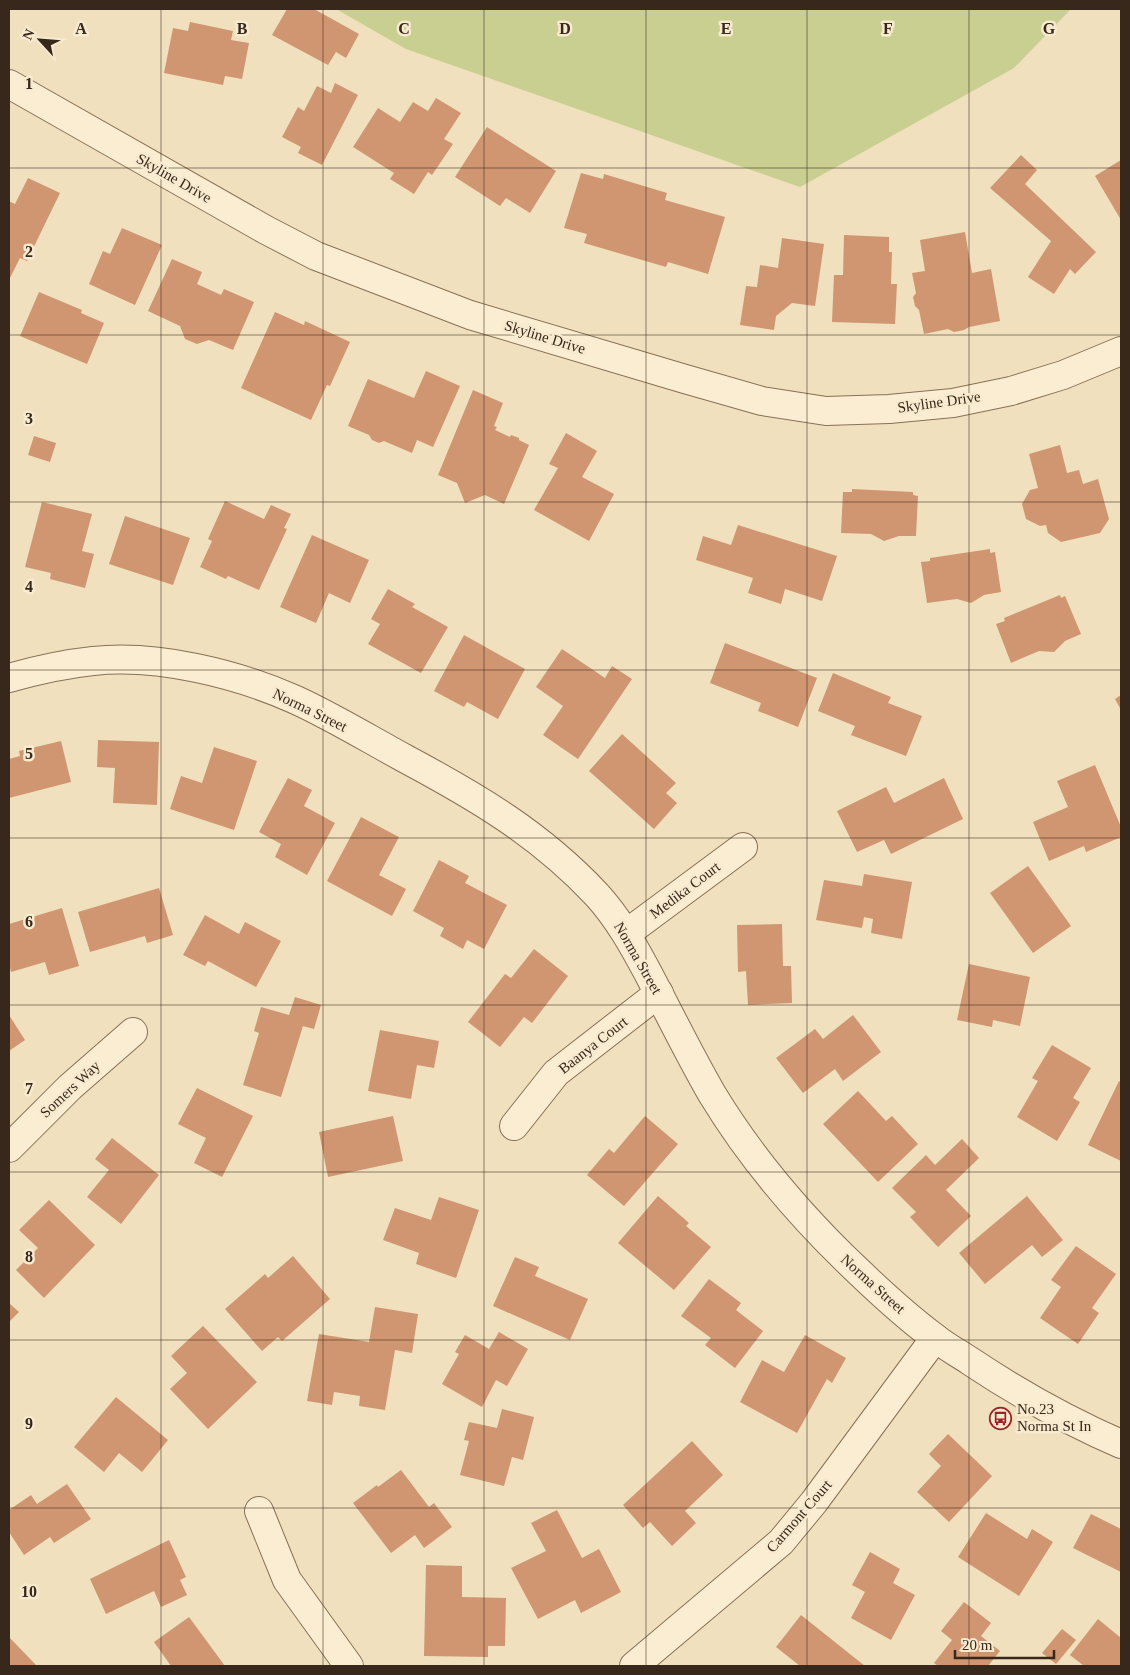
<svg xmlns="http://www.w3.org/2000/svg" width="1130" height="1675" viewBox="0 0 1130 1675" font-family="Georgia,serif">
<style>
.green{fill:#c9ce91}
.building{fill:#d09671}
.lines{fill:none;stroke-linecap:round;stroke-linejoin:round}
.minor-casing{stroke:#897056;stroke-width:30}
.minor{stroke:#faedd1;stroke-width:28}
.grid{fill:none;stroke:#37281b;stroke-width:1;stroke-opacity:0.55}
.labels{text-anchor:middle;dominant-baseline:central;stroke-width:5;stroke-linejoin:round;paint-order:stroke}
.street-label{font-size:15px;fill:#37281b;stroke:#f7eace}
.poi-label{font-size:15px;fill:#37281b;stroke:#f7eace;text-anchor:start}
.grid-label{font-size:16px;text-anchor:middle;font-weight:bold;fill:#37281b;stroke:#f7eace;stroke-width:5;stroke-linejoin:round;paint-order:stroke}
</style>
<rect width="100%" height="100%" fill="#f0e0be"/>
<polygon class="green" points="336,9 1071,9 1014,68 800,187 406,49"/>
<g class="building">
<polygon points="287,9 314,9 359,34 346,58 336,52 328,65 272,35"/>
<polygon points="190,22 233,31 231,40 249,43 242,79 225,76 223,85 164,73 173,28 188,31"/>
<polygon points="335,83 358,95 322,165 298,153 301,147 282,137 298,107 304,111 317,86 331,93"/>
<polygon points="436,98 461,113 444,139 453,144 432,175 428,172 414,194 390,179 394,173 353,147 378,108 400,122 413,102 428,111"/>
<polygon points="487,127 556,171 530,213 506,198 500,206 455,177"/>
<polygon points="1021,155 1037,170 1025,184 1096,252 1075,274 1070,269 1054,294 1028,277 1051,241 990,188"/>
<polygon points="1121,160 1121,220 1095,176"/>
<polygon points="581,173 603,179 604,174 667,193 665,200 725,217 708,274 668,262 666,267 584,243 587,234 564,228"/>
<polygon points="28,178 60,193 27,261 20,258 9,280 9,201 15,204"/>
<polygon points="122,228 162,245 135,305 89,284 103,251 110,254"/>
<polygon points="965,232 972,273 991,269 1000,321 969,327 964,330 954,332 948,329 924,334 919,310 915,306 913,297 916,293 912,273 925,271 920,240"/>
<polygon points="844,235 889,237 889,252 892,252 891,284 897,284 895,324 832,322 834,275 843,275"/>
<polygon points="782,238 824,244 815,306 792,303 776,316 774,330 740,325 746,286 757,287 760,265 778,268"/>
<polygon points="172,259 202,272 197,284 221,295 224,289 254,302 233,350 209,340 197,344 185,339 180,326 148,311"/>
<polygon points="39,292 82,310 81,313 104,323 87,364 20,336"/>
<polygon points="275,312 304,325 305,321 350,342 330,386 327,385 311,420 241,388"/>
<polygon points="426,371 460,386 433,447 417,440 412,453 384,441 379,443 372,440 369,435 348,426 368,379 414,398"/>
<polygon points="473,390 503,403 494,426 497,427 495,430 510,437 511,435 519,438 519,440 529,445 504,504 485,495 465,503 457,483 438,475"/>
<polygon points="566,433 597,451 582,477 614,494 589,541 534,510 558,468 549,464"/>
<polygon points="34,436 56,443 50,462 28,455"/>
<polygon points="1060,445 1067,473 1079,470 1083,484 1098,479 1109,519 1100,533 1061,542 1048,533 1046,525 1040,526 1026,519 1022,504 1030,490 1038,488 1029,454"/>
<polygon points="852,489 913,492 913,495 918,496 916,536 899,536 884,541 871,534 841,533 843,492 852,492"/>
<polygon points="225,501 264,519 271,505 291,514 284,528 287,529 259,590 228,576 226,579 200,567 212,541 208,539"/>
<polygon points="42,502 92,514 82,551 94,554 85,588 50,579 51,573 25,567"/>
<polygon points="125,516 190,538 173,585 109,564"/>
<polygon points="738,525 837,556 822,601 785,589 781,604 748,593 753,578 696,560 703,536 731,545"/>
<polygon points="312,535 369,560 350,603 329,593 316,623 280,607"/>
<polygon points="990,549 990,553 995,552 1001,592 984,595 971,603 957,599 927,603 921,562 930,561 930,558"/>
<polygon points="388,589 415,604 412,607 448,627 421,673 368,644 380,624 371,619"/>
<polygon points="1060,595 1061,598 1065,596 1081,634 1065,641 1054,652 1039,651 1011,663 996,624 1005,621 1004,618"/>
<polygon points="464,635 525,669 498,719 467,702 464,707 434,691"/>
<polygon points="725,643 817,678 798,727 758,711 761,703 710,683"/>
<polygon points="562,649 605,678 612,666 632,679 578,759 543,735 563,706 536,687"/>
<polygon points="833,673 891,697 888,703 922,716 906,756 851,735 855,726 818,711"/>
<polygon points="1121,695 1121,710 1115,699"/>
<polygon points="622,734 676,783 666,793 677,803 654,829 589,771"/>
<polygon points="98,740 159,742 157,805 113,803 115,768 97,767"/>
<polygon points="61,741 71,782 9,798 9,759 20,756 19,751"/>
<polygon points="214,747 257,761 234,830 170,809 181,776 202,783"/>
<polygon points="1095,765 1121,827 1121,837 1086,852 1084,846 1049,861 1033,822 1068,807 1057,781"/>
<polygon points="288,778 312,790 304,806 335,823 307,875 275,857 281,844 259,832"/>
<polygon points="944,778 963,819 891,854 884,840 857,852 837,811 886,787 894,803"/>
<polygon points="361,817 399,837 379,875 406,889 392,916 327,881"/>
<polygon points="439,860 469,876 465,883 507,905 484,949 467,940 463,949 440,936 444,928 413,911"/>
<polygon points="1028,866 1071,926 1033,953 990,893"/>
<polygon points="864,874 912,882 902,939 871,933 873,919 864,917 862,928 816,920 824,880 862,886"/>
<polygon points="159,888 173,935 147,943 145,936 90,952 78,912"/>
<polygon points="62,908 79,966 49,975 45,962 11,972 9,963 9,924"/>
<polygon points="205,915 239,934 245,922 281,941 256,987 208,961 205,966 183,955"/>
<polygon points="782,924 783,966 791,966 792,1003 748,1005 746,971 738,972 737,925"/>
<polygon points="534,949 568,976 532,1023 524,1017 500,1047 468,1022 505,974 511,978"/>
<polygon points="969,964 1030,977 1020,1026 993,1020 992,1027 957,1020"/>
<polygon points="295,997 321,1005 314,1029 303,1026 281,1097 243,1085 259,1033 254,1031 261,1007 289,1015"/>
<polygon points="9,1015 25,1040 9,1051"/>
<polygon points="853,1015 881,1052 843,1081 835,1069 803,1093 776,1058 815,1029 823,1039"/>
<polygon points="380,1030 439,1041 434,1068 417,1065 411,1099 368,1091"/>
<polygon points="1052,1045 1091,1068 1073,1098 1080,1102 1057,1141 1017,1117 1038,1081 1032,1078"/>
<polygon points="1119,1081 1121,1082 1121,1161 1088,1145"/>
<polygon points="197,1088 253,1116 222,1177 194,1163 206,1138 178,1124"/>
<polygon points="858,1091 886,1121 892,1116 918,1144 878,1182 823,1124"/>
<polygon points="393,1116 403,1161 328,1177 319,1132"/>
<polygon points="645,1116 678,1144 624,1206 587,1175 609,1149 614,1153"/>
<polygon points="112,1138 159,1175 121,1224 87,1197 109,1170 95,1159"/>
<polygon points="962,1139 979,1158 946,1190 971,1216 938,1247 910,1217 916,1212 892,1188 926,1155 935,1165"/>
<polygon points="658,1196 689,1223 686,1226 711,1247 674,1290 618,1243"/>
<polygon points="1027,1196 1063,1240 1042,1257 1032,1245 985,1284 959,1253"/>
<polygon points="439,1197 479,1210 456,1278 416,1264 419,1253 383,1240 395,1208 431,1220"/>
<polygon points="49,1200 95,1245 44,1298 16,1270 38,1248 19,1230"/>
<polygon points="1076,1246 1116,1274 1092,1308 1099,1313 1078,1344 1040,1318 1061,1287 1051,1280"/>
<polygon points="293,1256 330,1299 282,1341 278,1337 262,1351 225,1309 265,1274 268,1278"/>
<polygon points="515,1257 539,1267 535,1276 588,1299 570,1340 493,1306"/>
<polygon points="709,1279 741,1303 736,1310 763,1331 735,1368 705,1345 711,1338 681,1316"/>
<polygon points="9,1303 19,1312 9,1322"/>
<polygon points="375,1307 418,1314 412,1353 395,1350 385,1410 359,1406 360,1396 334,1392 332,1405 307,1401 319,1334 369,1342"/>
<polygon points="203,1326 257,1382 208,1429 170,1389 187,1373 171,1356"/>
<polygon points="499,1332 528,1349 507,1386 496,1380 482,1407 442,1384 459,1354 455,1352 465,1335 489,1349"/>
<polygon points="805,1335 846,1358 832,1383 827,1379 797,1433 740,1402 762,1360 784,1372"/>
<polygon points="116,1397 168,1440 142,1472 119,1453 104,1472 74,1447"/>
<polygon points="502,1409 534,1417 523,1460 512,1457 504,1486 460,1475 469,1441 464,1440 469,1422 497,1428"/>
<polygon points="948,1434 992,1476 949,1522 917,1492 941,1466 929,1454"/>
<polygon points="692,1441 723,1475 685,1511 696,1523 672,1546 650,1522 643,1528 623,1505"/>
<polygon points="401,1470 429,1507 434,1503 452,1527 424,1548 415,1535 391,1553 353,1503 377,1485 378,1487"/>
<polygon points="67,1484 91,1519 54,1543 50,1537 24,1555 9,1532 9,1510 31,1495 37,1504"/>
<polygon points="557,1510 582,1558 599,1549 621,1592 581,1613 575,1600 538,1619 511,1568 546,1551 531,1523"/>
<polygon points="986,1513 1027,1539 1032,1529 1053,1542 1019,1596 958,1557"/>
<polygon points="1091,1514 1121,1529 1121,1572 1073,1548"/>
<polygon points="169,1540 186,1577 180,1580 187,1595 161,1607 154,1591 106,1614 90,1579"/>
<polygon points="870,1552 900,1569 893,1583 915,1595 891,1640 851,1618 865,1592 852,1585"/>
<polygon points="426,1565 462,1566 462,1597 506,1598 505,1646 488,1646 488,1657 424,1656"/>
<polygon points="964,1602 991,1623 981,1636 1000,1651 988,1666 938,1666 934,1663 952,1640 941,1631"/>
<polygon points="801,1615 865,1666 800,1666 776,1647"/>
<polygon points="189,1617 225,1666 171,1666 154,1642"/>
<polygon points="1098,1619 1121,1638 1121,1666 1084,1666 1070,1655"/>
<polygon points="1062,1629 1076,1640 1056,1664 1042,1653"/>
<polygon points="9,1637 37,1666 9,1666"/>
</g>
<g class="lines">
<defs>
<g id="minor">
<polyline points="9,84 266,230 316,256 470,315 685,379 762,401 826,411 889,409 953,403 1011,391 1063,375 1121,351"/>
<path d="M9 678C37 670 64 664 93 661 158 654 238 674 296 700 333 717 369 739 404 758 477 797 540 834 597 895 618 918 633 945 648 973 669 1013 689 1054 712 1094 752 1160 802 1218 858 1271 882 1294 907 1317 934 1337 945 1346 958 1353 970 1361 1018 1393 1068 1421 1121 1444"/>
<polyline points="627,933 743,847"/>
<polyline points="514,1126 556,1073 659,993"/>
<polyline points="9,1148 70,1087 133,1032"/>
<polyline points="259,1511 287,1580 349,1666"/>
<polyline points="634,1666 781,1542 814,1502 935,1338"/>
</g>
</defs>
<use href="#minor" class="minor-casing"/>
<use href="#minor" class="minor"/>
</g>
<path class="grid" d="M161 9V1666M323 9V1666M484 9V1666M646 9V1666M807 9V1666M969 9V1666M9 168H1121M9 335H1121M9 502H1121M9 670H1121M9 838H1121M9 1005H1121M9 1172H1121M9 1340H1121M9 1508H1121"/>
<defs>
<symbol id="bus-ring" viewBox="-11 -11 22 22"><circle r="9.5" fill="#f7eace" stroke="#9b2327" stroke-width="1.5"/><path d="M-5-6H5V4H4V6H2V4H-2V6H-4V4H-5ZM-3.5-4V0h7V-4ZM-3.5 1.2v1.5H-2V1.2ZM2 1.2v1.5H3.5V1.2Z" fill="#9b2327"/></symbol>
</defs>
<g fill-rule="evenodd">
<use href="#bus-ring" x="988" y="1406" width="25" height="25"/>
</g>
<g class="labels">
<g class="street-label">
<text transform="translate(174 178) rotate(30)">Skyline Drive</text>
<text transform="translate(545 337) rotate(17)">Skyline Drive</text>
<text transform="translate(939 402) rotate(-8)">Skyline Drive</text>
<text transform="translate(310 710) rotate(26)">Norma Street</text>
<text transform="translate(685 890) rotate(-37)">Medika Court</text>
<text transform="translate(638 958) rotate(60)">Norma Street</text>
<text transform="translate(593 1045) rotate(-38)">Baanya Court</text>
<text transform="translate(70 1089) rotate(-43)">Somers Way</text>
<text transform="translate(873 1284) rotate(42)">Norma Street</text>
<text transform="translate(799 1516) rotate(-49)">Carmont Court</text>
</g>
<g class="poi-label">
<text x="1017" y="1409">No.23<tspan x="1017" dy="17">Norma St In</tspan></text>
</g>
</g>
<g class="grid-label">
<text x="81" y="34">A</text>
<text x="242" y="34">B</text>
<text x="404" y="34">C</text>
<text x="565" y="34">D</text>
<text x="726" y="34">E</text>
<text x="888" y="34">F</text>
<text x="1049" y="34">G</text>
<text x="29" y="89">1</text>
<text x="29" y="257">2</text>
<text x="29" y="424">3</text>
<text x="29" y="592">4</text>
<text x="29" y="759">5</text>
<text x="29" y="927">6</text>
<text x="29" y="1094">7</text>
<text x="29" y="1262">8</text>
<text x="29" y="1429">9</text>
<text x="29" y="1597">10</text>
</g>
<rect width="1130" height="1675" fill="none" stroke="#37281b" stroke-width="20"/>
<g transform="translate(40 40) rotate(296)" stroke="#f7eace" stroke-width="4" paint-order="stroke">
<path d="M0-4L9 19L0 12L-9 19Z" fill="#37281b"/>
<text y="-8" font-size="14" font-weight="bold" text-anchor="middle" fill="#37281b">N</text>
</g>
<path d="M955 1650v8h99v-8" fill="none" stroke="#37281b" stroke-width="2.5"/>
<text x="962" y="1650" font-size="15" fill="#37281b" stroke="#f7eace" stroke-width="4" paint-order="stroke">20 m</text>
</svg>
